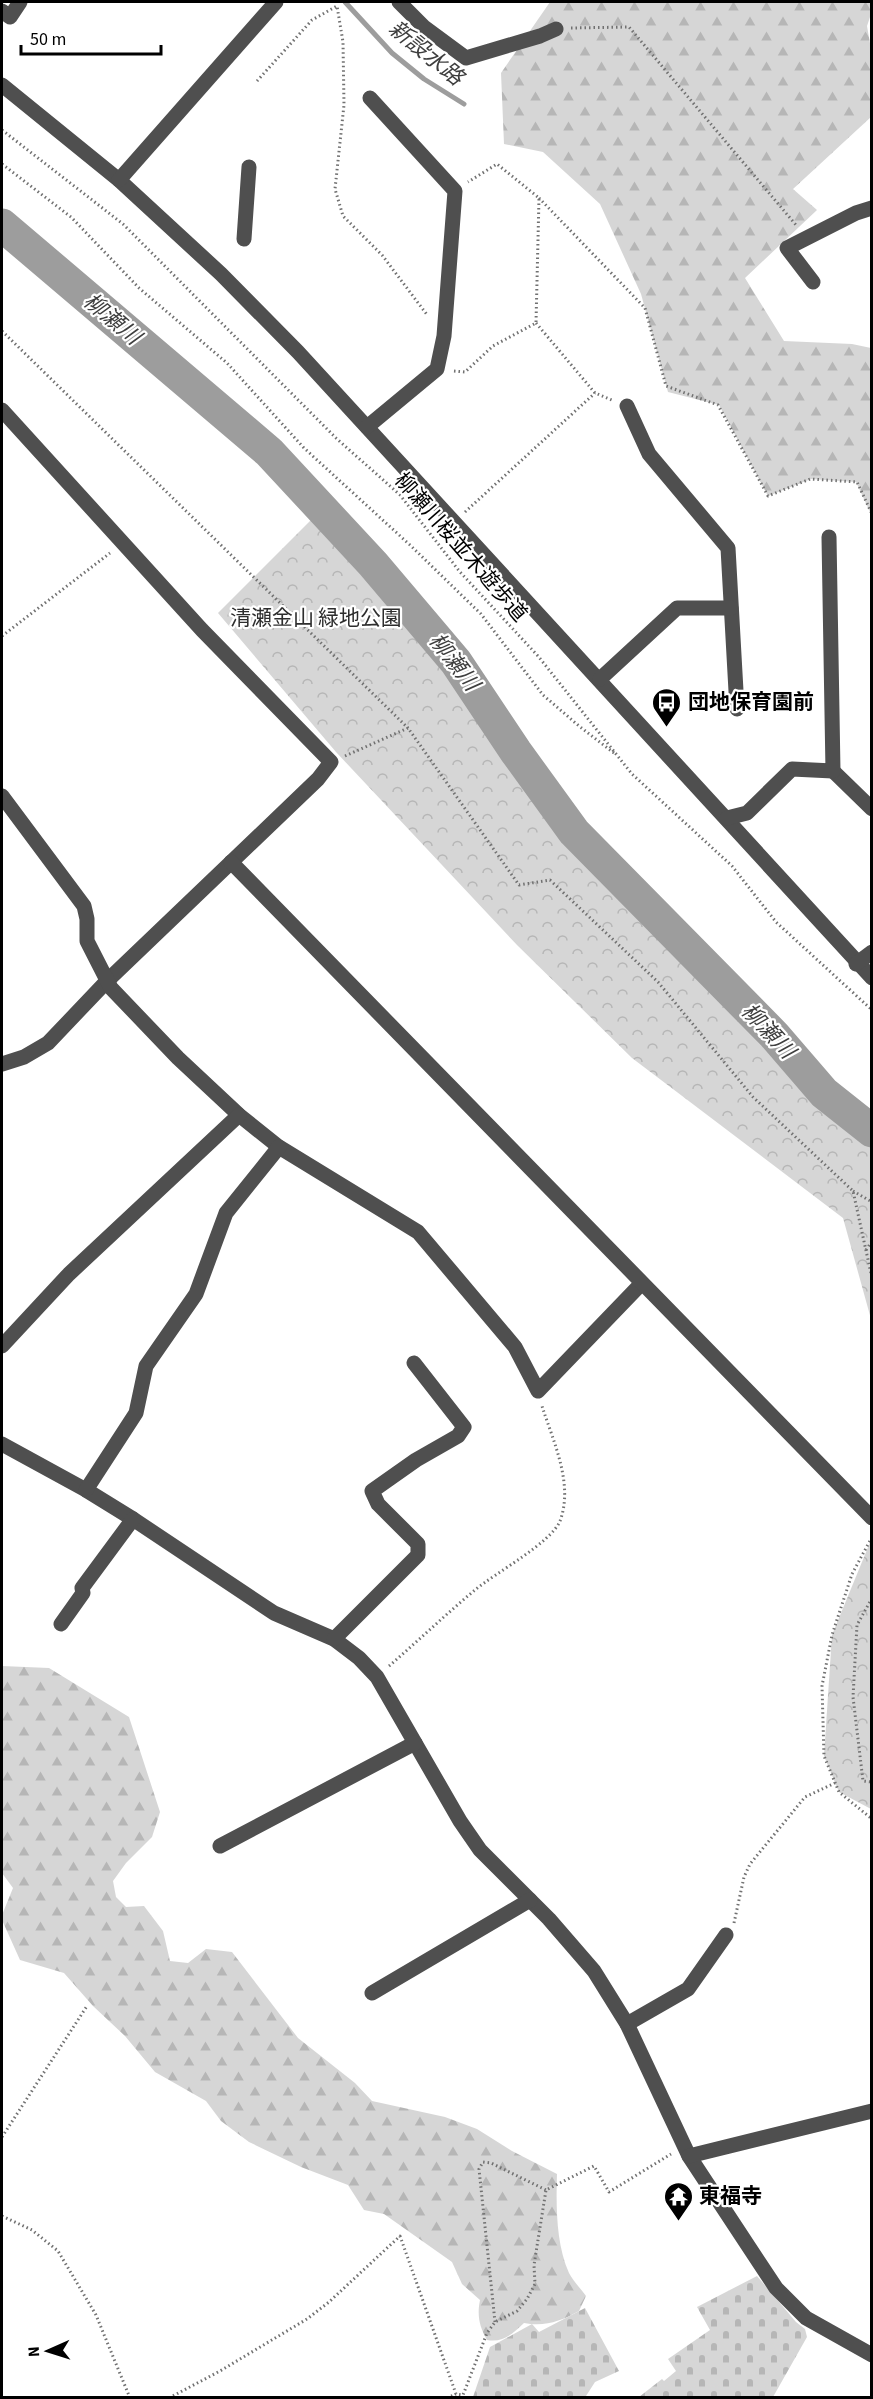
<svg xmlns="http://www.w3.org/2000/svg" width="873" height="2399" viewBox="0 0 873 2399" font-family="'Source Sans 3','Noto Sans JP',sans-serif">
<style>
.forest{fill:url(#forest-firs)}
.cemetery{fill:url(#cemetery-stones)}
.park{fill:url(#park-crowns)}
.lines{fill:none;stroke-linecap:round;stroke-linejoin:round}
.stream{stroke:#9d9d9d;stroke-width:5}
.river{stroke:#9d9d9d;stroke-width:33}
.path{stroke:#717171;stroke-width:3;stroke-dasharray:1.5 3;stroke-linecap:butt}
.minor{stroke:#4f4f4f;stroke-width:15}
.labels{text-anchor:middle;dominant-baseline:central;stroke-width:4.5;stroke-linejoin:round;paint-order:stroke}
.street-label{font-size:21px;fill:#000;stroke:#fff}
.park-label{font-size:21px;fill:#2d2d2d;stroke:#fff}
.poi-label{font-size:21px;font-weight:bold;fill:#000;stroke:#fff;text-anchor:start}
.water-label{font-size:22px;font-style:italic;fill:#3e3e3e;stroke:#fff}
</style>
<defs>
<pattern id="forest-firs" width="22" height="20" patternUnits="userSpaceOnUse" patternTransform="scale(1.5)"><rect width="22" height="20" fill="#d6d6d6"/><path d="M5 1l3.5 6h-7zM16 11l3.5 6h-7z" fill="#b6b6b6"/></pattern>
<pattern id="cemetery-stones" width="16" height="16" patternUnits="userSpaceOnUse" patternTransform="scale(1.5)"><rect width="16" height="16" fill="#d6d6d6"/><path d="M2 7V4a2 2 0 0 1 4 0v3zM10 15v-3a2 2 0 0 1 4 0v3z" fill="#b6b6b6"/></pattern>
<pattern id="park-crowns" width="20" height="18" patternUnits="userSpaceOnUse" patternTransform="scale(1.5)"><rect width="20" height="18" fill="#d6d6d6"/><path d="M2 6a3 3 0 1 1 6 0M12 15a3 3 0 1 1 6 0" fill="none" stroke="#b6b6b6"/></pattern>
</defs>
<rect width="100%" height="100%" fill="#fff"/>
<g class="forest">
<polygon points="550,2 871,2 871,14 867,26 871,49 871,117 793,189 817,210 745,278 784,341 852,344 871,348 871,514 856,482 811,479 768,496 719,405 668,392 641,294 600,204 543,152 504,144 501,73"/>
<path d="M2 1666 49 1668 129 1717 160 1812 152 1837 126 1863 113 1881 116 1897 126 1907 144 1906 163 1931 170 1961 188 1963 206 1949 232 1952 298 2038 355 2083 372 2101 445 2117 477 2129 512 2151 557 2174C556 2206 556 2244 569 2273 573 2281 581 2289 586 2296L579 2311C561 2321 545 2327 524 2323 513 2333 504 2343 487 2340 479 2326 477 2315 480 2300L462 2284 452 2262 384 2214 364 2210 348 2185 301 2167 249 2142 221 2121 206 2101 155 2072 125 2036 93 2006 64 1973 20 1960 2 1920V1915L13 1888 2 1873Z"/>
</g>
<g class="cemetery">
<polygon points="757,2276 796,2322 805,2329 807,2337 773,2397 639,2397 662,2379 664,2381 676,2371 668,2359 710,2330 697,2307"/>
<polygon points="585,2308 619,2371 595,2382 586,2396 473,2397 490,2347 532,2324 539,2332"/>
</g>
<g class="park">
<polygon points="322,509 574,832 824,1093 871,1131 871,1319 843,1218 632,1058 517,945 336,752 218,613"/>
<polygon points="871,1540 871,1809 839,1792 824,1756 832,1635"/>
</g>
<g class="lines">
<polyline class="stream" points="345,2 392,53 424,79 464,104"/>
<polyline class="river" points="2,225 269,452 373,564 456,662 516,752 574,832 774,1035 824,1093 872,1131"/>
<g class="path">
<polyline points="571,28 629,27 796,225"/>
<polyline points="257,81 312,20 337,6 343,42 344,105 335,189 343,216 382,255 428,316"/>
<polyline points="2,130 123,224 336,438 400,495 460,572 538,656 632,774 732,866 776,922 872,1010"/>
<polyline points="2,164 71,217 139,288 227,363 304,448 410,545 481,614 543,695 579,726 614,753"/>
<polyline points="539,198 645,308 666,386 718,405 768,496 810,479 857,482 872,514"/>
<polyline points="536,323 595,393 614,401"/>
<polyline points="2,331 408,728"/>
<polyline points="454,371 465,372 493,346 536,323 539,198 497,164 468,182"/>
<polyline points="465,512 595,393"/>
<polyline points="2,636 110,553"/>
<polyline points="345,756 408,728 519,885 550,880 658,982 753,1097 853,1191 872,1278"/>
<polyline points="853,1191 872,1202"/>
<polyline points="866,1250 872,1241"/>
<polyline points="872,1537 852,1574 832,1635 822,1686 824,1756 839,1792 872,1819"/>
<polyline points="872,1598 857,1625 853,1697 863,1781 872,1782"/>
<path d="M389 1666C418 1641 446 1614 475 1590 495 1573 551 1543 560 1521 574 1484 553 1441 542 1406"/>
<polyline points="734,1923 744,1877 750,1864 805,1797 835,1783"/>
<polyline points="2,2137 87,2006"/>
<polyline points="2,2216 32,2230 58,2251 96,2315 130,2398"/>
<polyline points="495,2322 479,2169 483,2162 491,2163 546,2190"/>
<polyline points="169,2398 220,2371 307,2319 329,2302 400,2236 456,2394 463,2395 487,2333 495,2322 517,2311 527,2299 535,2284 534,2265 546,2190 594,2166 609,2192 671,2154"/>
<polyline points="447,2398 456,2394"/>
</g>
<g class="minor">
<polyline points="399,2 424,27 466,58 540,36 556,29"/>
<polyline points="2,11 10,17 20,2"/>
<polyline points="2,85 119,180 221,274 298,352 872,978"/>
<polyline points="119,180 276,2"/>
<polyline points="244,239 249,167"/>
<polyline points="813,282 787,248 856,213 872,208"/>
<polyline points="627,406 649,454 728,548 737,709"/>
<polyline points="2,410 202,630 331,762 318,779 107,981 48,1043 24,1057 2,1064"/>
<polyline points="367,427 437,369 444,336 455,191 370,98"/>
<polyline points="600,679 677,608 731,608"/>
<polyline points="833,771 872,809"/>
<polyline points="2,796 84,906 87,919 87,941 111,988 178,1058 239,1115 279,1147 418,1232 515,1347 538,1391 641,1284"/>
<polyline points="727,818 747,813 792,769 833,771 829,537"/>
<polyline points="231,862 872,1518"/>
<polyline points="856,964 872,952"/>
<polyline points="2,1346 69,1274 239,1115"/>
<polyline points="2,1444 86,1490 133,1519 274,1613 334,1639 359,1658 377,1677 460,1821 480,1850 549,1919 594,1971 627,2024 689,2156 776,2288 806,2318 872,2355"/>
<polyline points="86,1490 136,1413 146,1366 196,1294 226,1213 279,1147"/>
<polyline points="61,1624 83,1593 82,1588 133,1519"/>
<polyline points="334,1639 418,1555 418,1544 378,1504 372,1491 416,1460 458,1436 464,1427 414,1363"/>
<polyline points="220,1846 415,1743"/>
<polyline points="372,1993 530,1900"/>
<polyline points="627,2024 688,1989 726,1935"/>
<polyline points="689,2156 872,2111"/>
</g>
</g>
<defs>
<symbol id="bus-pin" viewBox="-11 -11 22 30"><path d="M0 17L-7.5 6A9.5 9.5 0 1 1 7.5 6Z" fill="#000" stroke="#fff"/><path d="M-5-6H5V4H4V6H2V4H-2V6H-4V4H-5ZM-3.5-4V0h7V-4ZM-3.5 1.2v1.5H-2V1.2ZM2 1.2v1.5H3.5V1.2Z" fill="#fff"/></symbol>
<symbol id="temple-pin" viewBox="-11 -11 22 30"><path d="M0 17L-7.5 6A9.5 9.5 0 1 1 7.5 6Z" fill="#000" stroke="#fff"/><path d="M0-6L5-2H3V0L6.5 2.5H4V6H1.5V3h-3V6H-4V2.5H-6.5L-3 0V-2H-5Z" fill="#fff"/></symbol>
</defs>
<g fill-rule="evenodd">
<use href="#bus-pin" x="650" y="686" width="33" height="45"/>
<use href="#temple-pin" x="662" y="2180" width="33" height="45"/>
</g>
<g class="labels">
<g class="street-label">
<text transform="translate(461 547) rotate(49)">柳瀬川桜並木遊歩道</text>
</g>
<g class="park-label">
<text x="316" y="618">清瀬金山 緑地公園</text>
</g>
<g class="poi-label">
<text x="688" y="702">団地保育園前</text>
<text x="699" y="2196">東福寺</text>
</g>
<g class="water-label">
<text transform="translate(426 53) rotate(39)">新設水路</text>
<text transform="translate(112 319) rotate(40)">柳瀬川</text>
<text transform="translate(454 662) rotate(52)">柳瀬川</text>
<text transform="translate(768 1031) rotate(47)">柳瀬川</text>
</g>
</g>
<rect width="873" height="2399" fill="none" stroke="#000000" stroke-width="6"/>
<g transform="translate(48 2351) rotate(267)" stroke="#ffffff" stroke-width="4.5" paint-order="stroke">
<path d="M0-4.5L10 22L0 15L-10 22Z" fill="#000000"/>
<text y="-9" font-size="16" font-weight="bold" text-anchor="middle" fill="#000000">N</text>
</g>
<path d="M21 45v9h140v-9" fill="none" stroke="#000000" stroke-width="3"/>
<text x="30" y="45" font-size="18" fill="#000000" stroke="#ffffff" stroke-width="4.5" paint-order="stroke">50 m</text>
</svg>
